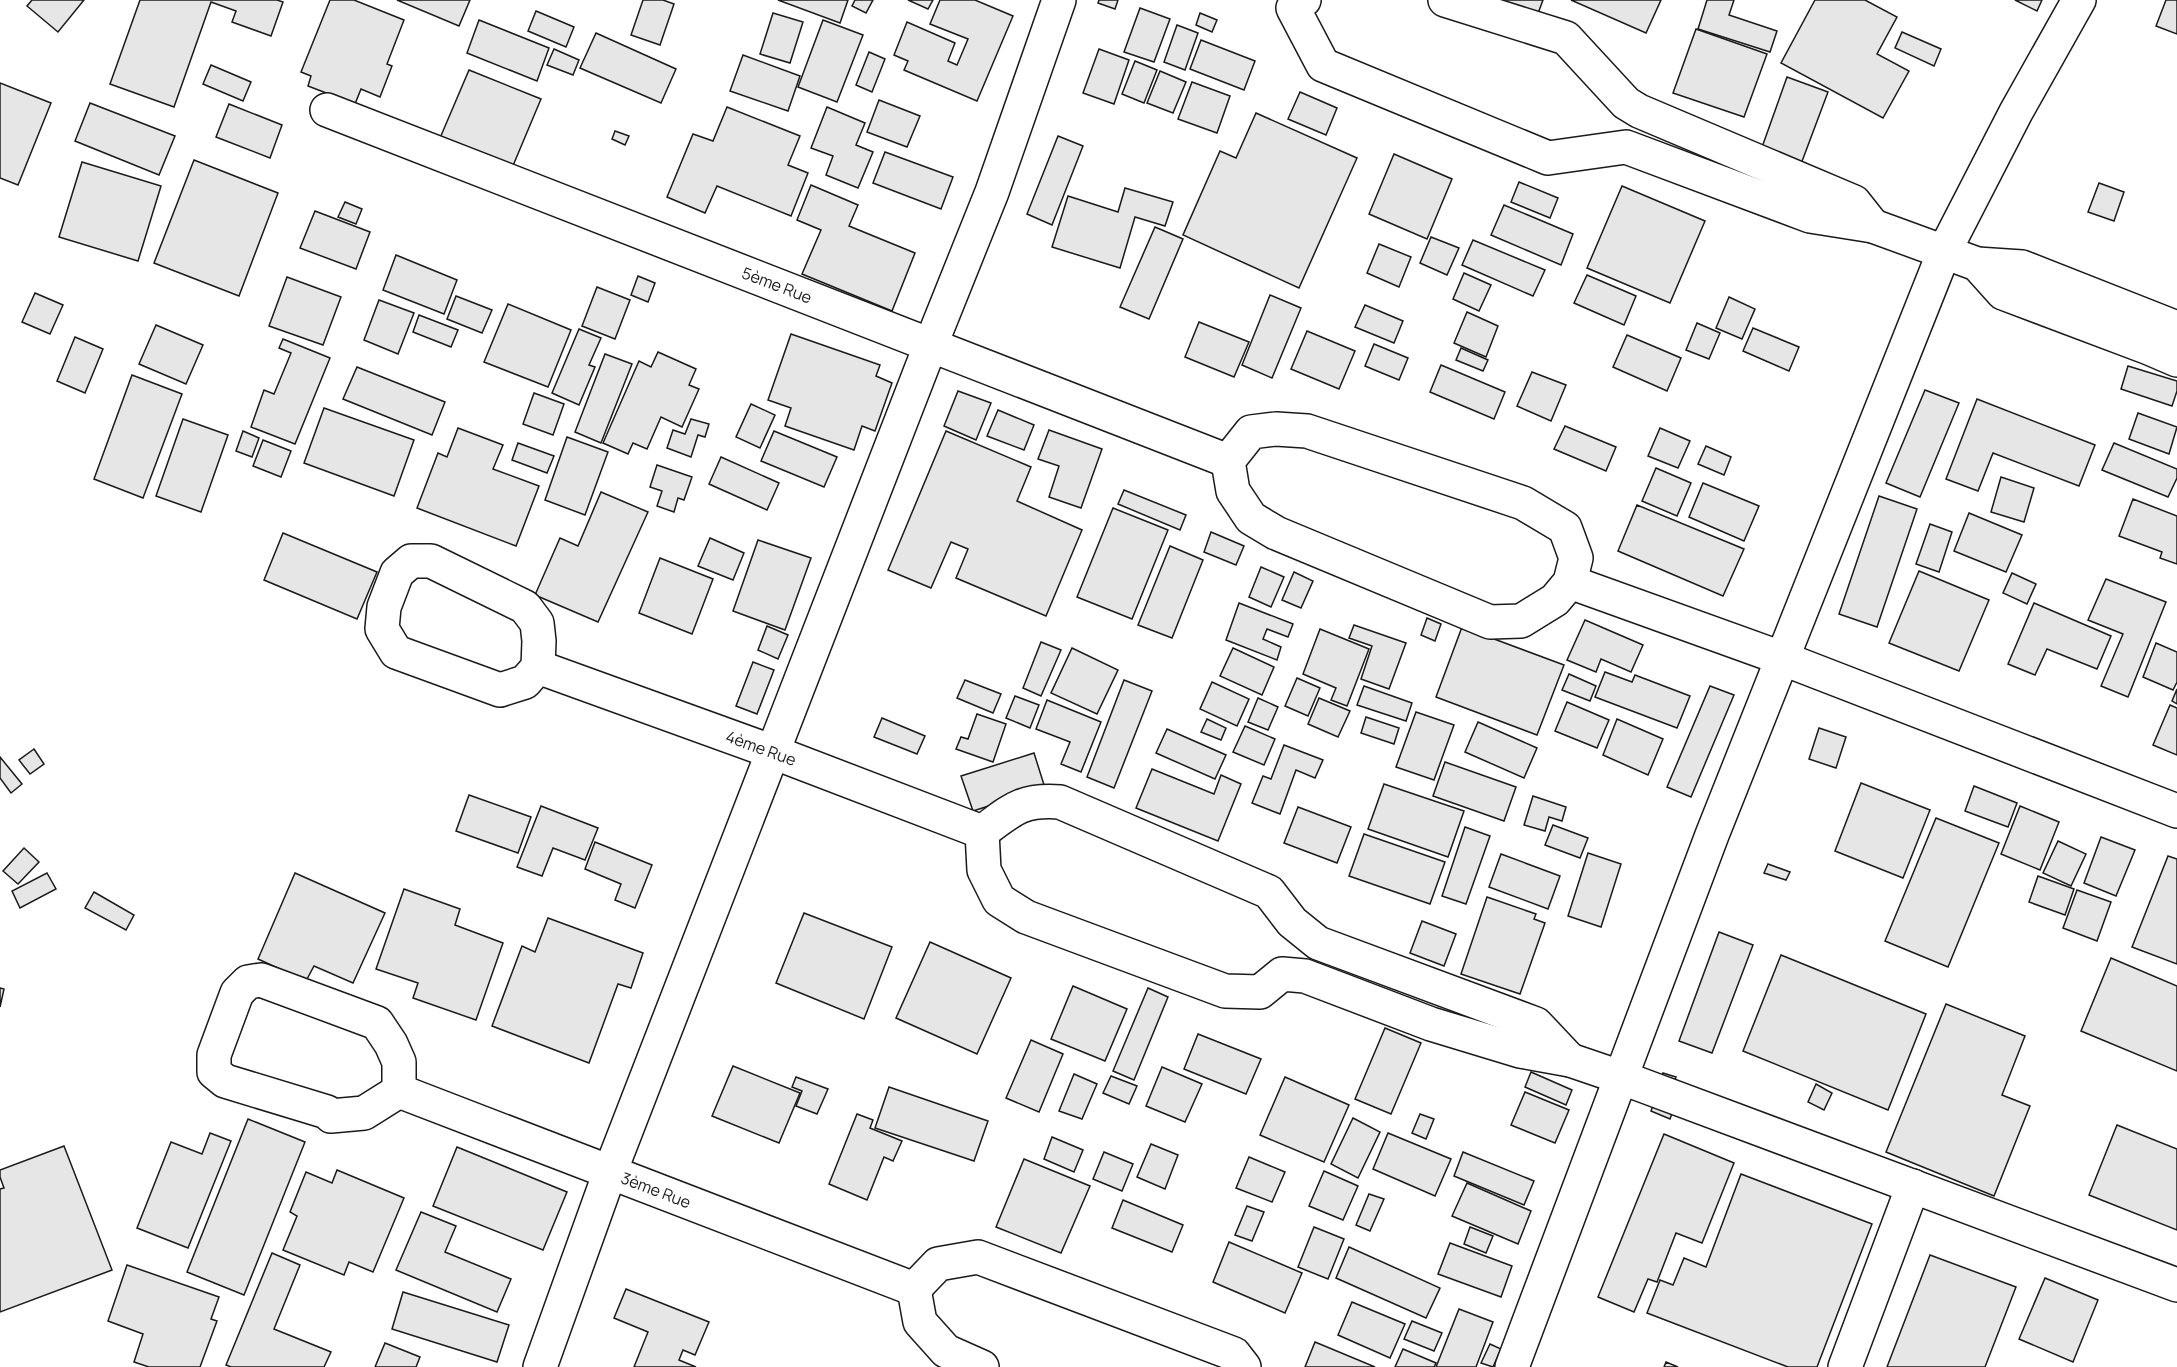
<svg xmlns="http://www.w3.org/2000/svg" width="2177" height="1367" viewBox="0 0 2177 1367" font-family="Manrope,sans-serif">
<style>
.building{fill:#e6e6e6;stroke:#1a1a1a;stroke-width:1.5}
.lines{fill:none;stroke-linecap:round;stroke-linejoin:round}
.street-casing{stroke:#1a1a1a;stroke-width:36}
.street{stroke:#fff;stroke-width:33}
.labels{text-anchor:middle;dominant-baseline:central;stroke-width:4.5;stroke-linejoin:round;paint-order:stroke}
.street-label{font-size:16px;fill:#1a1a1a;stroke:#fff}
</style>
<rect width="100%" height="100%" fill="#fff"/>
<g class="building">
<polygon points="32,0 84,0 58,32 27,6"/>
<polygon points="140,0 277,0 283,2 271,36 232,22 236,11 211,2 174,107 110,84"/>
<polygon points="330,0 354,0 404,20 387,64 392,66 380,97 361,89 355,104 308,86 311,76 301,72"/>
<polygon points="397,0 470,0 459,26"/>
<polygon points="643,0 663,0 674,4 660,45 631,35"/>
<polygon points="778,0 848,0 840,23"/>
<polygon points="855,0 873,0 866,13 852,6"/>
<polygon points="908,0 933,0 928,9"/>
<polygon points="940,0 975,0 1013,16 977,101 904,70 908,61 894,55 907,22 955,43 948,61 957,65 968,39 930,24"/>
<polygon points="1099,0 1118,0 1115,9 1098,3"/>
<polygon points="1505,0 1543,0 1537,16 1504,3"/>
<polygon points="1571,0 1661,0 1646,33"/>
<polygon points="1707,0 1734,0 1729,15 1777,31 1770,52 1698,29"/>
<polygon points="1815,0 1865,0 1897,17 1877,54 1909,71 1883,118 1781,63"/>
<polygon points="2015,0 2042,0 2037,11"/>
<polygon points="2166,0 2177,0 2177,34 2156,26"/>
<polygon points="1140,8 1170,19 1154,62 1124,52"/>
<polygon points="536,11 574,27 566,47 528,31"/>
<polygon points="773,13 803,22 790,63 760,54"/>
<polygon points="1200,13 1217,20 1212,32 1196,25"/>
<polygon points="479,20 549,48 537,81 467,53"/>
<polygon points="823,20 863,35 837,102 798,87"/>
<polygon points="1177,25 1198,33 1185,70 1164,62"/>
<polygon points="1696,29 1767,54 1744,117 1673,93"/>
<polygon points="1902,32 1941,49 1934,66 1895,48"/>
<polygon points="596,33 676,69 661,103 580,68"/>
<polygon points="1201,40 1255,61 1244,90 1190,69"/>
<polygon points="554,49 579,60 573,75 547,65"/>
<polygon points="1099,49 1129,60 1114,104 1083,93"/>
<polygon points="869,52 885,59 872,92 856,85"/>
<polygon points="743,55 800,76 788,111 730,91"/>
<polygon points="1135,61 1157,70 1144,103 1122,94"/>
<polygon points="211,65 251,82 243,101 203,84"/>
<polygon points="469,70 541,99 512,168 440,138"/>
<polygon points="1160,71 1186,82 1173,113 1147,103"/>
<polygon points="1787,77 1828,92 1801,164 1761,150"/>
<polygon points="1192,82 1230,96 1217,133 1178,119"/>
<polygon points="0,83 51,103 18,185 0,178"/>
<polygon points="1300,92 1337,108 1326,135 1288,119"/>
<polygon points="879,100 920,116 907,147 867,132"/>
<polygon points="90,103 175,136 159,175 75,141"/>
<polygon points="229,104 282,125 270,158 216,137"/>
<polygon points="727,107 800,136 788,165 808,173 791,216 717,186 705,213 667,197 693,134 713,141"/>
<polygon points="827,107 865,123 856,145 873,152 858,188 826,175 833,156 811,148"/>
<polygon points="1256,113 1357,158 1299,288 1183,235 1220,151 1236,158"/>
<polygon points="615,131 629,136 625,145 612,139"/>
<polygon points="1058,136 1083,146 1052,225 1027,214"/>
<polygon points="885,152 953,177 941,209 873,183"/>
<polygon points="1394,154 1452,179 1427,239 1369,214"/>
<polygon points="194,160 278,193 239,296 154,263"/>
<polygon points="82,162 161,186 138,261 59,237"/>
<polygon points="1519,182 1558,198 1550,218 1511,202"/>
<polygon points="2099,183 2124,192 2114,221 2088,212"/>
<polygon points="811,185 858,205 849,226 915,253 892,311 802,274 821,230 797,220"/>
<polygon points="1622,186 1705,221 1670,303 1587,268"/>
<polygon points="1125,188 1173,202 1165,226 1135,217 1120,268 1052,247 1068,196 1118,212"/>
<polygon points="345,202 362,209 356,224 338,217"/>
<polygon points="1504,205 1573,234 1561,265 1491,235"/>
<polygon points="315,211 370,232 356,269 300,248"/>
<polygon points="1155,227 1183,239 1149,319 1120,307"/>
<polygon points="1431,237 1459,248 1447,275 1420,263"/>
<polygon points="1473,240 1545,270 1533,296 1462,265"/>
<polygon points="1379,244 1411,257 1399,287 1367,273"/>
<polygon points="396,255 457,280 444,314 383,290"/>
<polygon points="1464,273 1491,285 1479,311 1453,299"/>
<polygon points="1587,275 1636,296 1624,325 1574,303"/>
<polygon points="638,276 655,283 648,302 631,295"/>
<polygon points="287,277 341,297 323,345 269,326"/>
<polygon points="597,287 630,300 615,339 582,326"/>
<polygon points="35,293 63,305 50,334 22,322"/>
<polygon points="1270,295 1301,308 1272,378 1242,365"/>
<polygon points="456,296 492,310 482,333 447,319"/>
<polygon points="1729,297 1755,309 1742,339 1716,328"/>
<polygon points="379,300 414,313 398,354 364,340"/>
<polygon points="508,304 571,330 548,387 484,362"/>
<polygon points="1365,305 1403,321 1394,343 1355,327"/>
<polygon points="1467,312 1498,326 1486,357 1454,343"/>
<polygon points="419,315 458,330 451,347 413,332"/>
<polygon points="1199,322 1249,342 1234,377 1185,357"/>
<polygon points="1697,323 1720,333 1709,359 1686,350"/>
<polygon points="156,325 203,345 186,384 139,364"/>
<polygon points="1753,328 1799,347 1789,371 1743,351"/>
<polygon points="579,329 601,338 589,365 595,367 579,405 552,393"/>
<polygon points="1307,331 1355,351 1339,389 1291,369"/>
<polygon points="791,334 880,365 876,376 892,383 875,431 862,426 854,450 785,426 791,408 768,400"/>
<polygon points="1627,335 1681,358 1667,391 1613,367"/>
<polygon points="75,337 103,349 85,393 57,381"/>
<polygon points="283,339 330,358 295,444 251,427 264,390 274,394 291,353 279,348"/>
<polygon points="1374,344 1408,358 1399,380 1365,366"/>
<polygon points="1461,348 1488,360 1483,371 1456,360"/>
<polygon points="658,352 696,369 689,385 699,389 682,427 661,417 647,449 633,443 628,454 603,443 639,361 651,367"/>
<polygon points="605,354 632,364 601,443 575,432"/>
<polygon points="1441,365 1505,392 1494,419 1430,392"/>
<polygon points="2128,366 2177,381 2177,391 2172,406 2121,389"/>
<polygon points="357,367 445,402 432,435 343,399"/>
<polygon points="1532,372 1566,385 1551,421 1517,406"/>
<polygon points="132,375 182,394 143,498 94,479"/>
<polygon points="1925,390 1959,403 1920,497 1886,483"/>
<polygon points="958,391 991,403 976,440 944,426"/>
<polygon points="534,393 564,404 553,435 523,424"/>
<polygon points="1977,399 2095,445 2079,486 1993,453 1978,491 1946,479"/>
<polygon points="751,404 775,415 760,448 736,437"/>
<polygon points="324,408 414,440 394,496 304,463"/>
<polygon points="998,410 1034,425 1024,450 987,436"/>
<polygon points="2138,413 2177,427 2169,454 2129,439"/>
<polygon points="183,419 228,435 201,512 156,496"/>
<polygon points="691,419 709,424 705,437 698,435 691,457 667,448 673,430 685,434"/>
<polygon points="1565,426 1616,447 1606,471 1554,449"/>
<polygon points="458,428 503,445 493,469 539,486 516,546 417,508 438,453 447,457"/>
<polygon points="1660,428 1690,441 1678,468 1648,456"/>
<polygon points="1049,430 1102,449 1081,508 1049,497 1059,466 1038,459"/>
<polygon points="243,431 259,438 252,457 236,451"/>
<polygon points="774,431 837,457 824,487 761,461"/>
<polygon points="946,431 1031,467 1017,501 1082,530 1046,616 956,578 968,549 951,542 931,588 888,570"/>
<polygon points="567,437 608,452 585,515 545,500"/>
<polygon points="263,440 291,451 281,477 253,466"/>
<polygon points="518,443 554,456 547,473 512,460"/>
<polygon points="2114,443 2177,469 2177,478 2168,497 2102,470"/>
<polygon points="1706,446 1731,457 1724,475 1698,464"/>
<polygon points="721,457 779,483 767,510 709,484"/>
<polygon points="657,465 692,477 684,500 678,498 674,512 657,506 662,491 650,487"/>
<polygon points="1656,468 1691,483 1677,516 1642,501"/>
<polygon points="2001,477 2034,488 2024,522 1991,512"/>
<polygon points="1703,483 1759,506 1744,541 1689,517"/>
<polygon points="1124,490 1186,515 1180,530 1118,504"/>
<polygon points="601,492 648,512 598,622 535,595 560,538 578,546"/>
<polygon points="1879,496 1917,509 1877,627 1839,614"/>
<polygon points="2133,499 2177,516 2177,564 2160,558 2162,552 2119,536"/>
<polygon points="1637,505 1744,549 1723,596 1618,551"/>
<polygon points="1113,508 1168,530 1132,619 1077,597"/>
<polygon points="1969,513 2022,535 2006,572 1954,551"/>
<polygon points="1930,524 1952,532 1939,572 1916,564"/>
<polygon points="1211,532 1244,546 1236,565 1204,552"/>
<polygon points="283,533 377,572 357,619 264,580"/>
<polygon points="710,538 744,553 733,580 698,566"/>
<polygon points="758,540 811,558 785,630 733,611"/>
<polygon points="1170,546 1203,560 1172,638 1138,625"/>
<polygon points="660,558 713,579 692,634 639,613"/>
<polygon points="1261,567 1284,577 1271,607 1249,597"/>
<polygon points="1919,571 1989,600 1959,671 1889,643"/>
<polygon points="1294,572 1313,581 1301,608 1282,600"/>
<polygon points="2012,573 2036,584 2027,604 2003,593"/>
<polygon points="2106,579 2166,602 2128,697 2101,686 2123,634 2088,620"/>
<polygon points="1239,603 1293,624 1288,637 1267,629 1263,639 1281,647 1277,660 1226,640"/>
<polygon points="2034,603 2111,636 2097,669 2047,649 2035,675 2008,664"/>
<polygon points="1427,618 1441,624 1435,641 1421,635"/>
<polygon points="1585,620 1643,645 1631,672 1601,659 1596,672 1567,660"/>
<polygon points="1354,625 1406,643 1389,689 1361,679 1372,646 1349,638"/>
<polygon points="767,626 788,635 778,659 758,650"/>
<polygon points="1462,627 1564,665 1537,735 1436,697"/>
<polygon points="1320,629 1369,649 1347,706 1331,700 1336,688 1303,674"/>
<polygon points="1041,642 1061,650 1041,696 1023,688"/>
<polygon points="2156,643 2177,652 2177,682 2173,690 2143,677"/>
<polygon points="1072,648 1118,670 1097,714 1051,693"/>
<polygon points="1233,648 1274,667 1262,695 1220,676"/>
<polygon points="753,662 774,670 757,714 736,706"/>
<polygon points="1605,672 1632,682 1635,675 1690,696 1677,728 1595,697"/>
<polygon points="1569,674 1596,686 1590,701 1562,690"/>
<polygon points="1297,678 1320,688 1308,716 1285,706"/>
<polygon points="965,680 1001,694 993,713 957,698"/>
<polygon points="1124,680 1152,691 1114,788 1087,777"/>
<polygon points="1212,682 1249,699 1237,726 1200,709"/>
<polygon points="1364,686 1412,703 1406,721 1357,705"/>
<polygon points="1710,686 1734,695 1691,797 1667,787"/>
<polygon points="2177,689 2177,704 2172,701"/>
<polygon points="1015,696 1039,705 1030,728 1006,718"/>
<polygon points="1258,698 1278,707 1268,730 1248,722"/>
<polygon points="1319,698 1350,711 1338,737 1308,724"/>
<polygon points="1047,700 1101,722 1081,772 1061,764 1070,742 1036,729"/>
<polygon points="1567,702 1609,720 1597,748 1555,731"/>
<polygon points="2170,705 2177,708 2177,755 2153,745"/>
<polygon points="1416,712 1454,725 1434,780 1396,767"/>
<polygon points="977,714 1006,724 993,762 956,749 961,737 968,739"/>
<polygon points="1366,717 1399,728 1394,744 1361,733"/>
<polygon points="882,718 925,736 917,754 874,737"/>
<polygon points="1207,719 1226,728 1221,740 1201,732"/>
<polygon points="1617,719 1663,739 1648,775 1603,755"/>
<polygon points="1478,722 1537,748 1524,778 1465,752"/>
<polygon points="1245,726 1275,739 1264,765 1233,752"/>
<polygon points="1819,728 1846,737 1836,768 1809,759"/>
<polygon points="1167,729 1226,755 1215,779 1156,753"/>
<polygon points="1284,745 1323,760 1315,778 1296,770 1280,814 1252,803 1263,776 1271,779"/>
<polygon points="34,749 44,764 30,774 19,760"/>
<polygon points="1034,753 1045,788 973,811 961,776"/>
<polygon points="0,757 22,784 11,793 0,778"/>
<polygon points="1445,762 1516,787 1504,821 1433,796"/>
<polygon points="1152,769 1214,794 1221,775 1241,784 1218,841 1136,808"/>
<polygon points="1861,783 1930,810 1903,878 1835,851"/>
<polygon points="1384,784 1464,811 1448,857 1368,829"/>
<polygon points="1974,786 2017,803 2008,827 1965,811"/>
<polygon points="469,795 531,817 518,853 456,831"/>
<polygon points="1533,796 1566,807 1562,821 1549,817 1545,831 1524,825"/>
<polygon points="541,806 598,828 585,860 553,848 542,876 517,867"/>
<polygon points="2020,806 2059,822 2040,870 2001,854"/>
<polygon points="1298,807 1351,827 1337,863 1284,843"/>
<polygon points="1936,818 1999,843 1948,967 1885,941"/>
<polygon points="1553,825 1588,838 1580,858 1545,845"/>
<polygon points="1465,827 1490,836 1466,904 1442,896"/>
<polygon points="1364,834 1445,862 1430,904 1349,876"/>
<polygon points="2101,837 2135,850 2116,896 2084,883"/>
<polygon points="2058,841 2086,854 2071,886 2043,873"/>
<polygon points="595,842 652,865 635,908 615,900 621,884 585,869"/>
<polygon points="24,848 39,862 18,884 3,871"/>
<polygon points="1588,853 1621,864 1601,927 1568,916"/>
<polygon points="1501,854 1560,876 1548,909 1489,887"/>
<polygon points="2168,856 2177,859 2177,964 2132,947"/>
<polygon points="1768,864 1790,872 1786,880 1764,873"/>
<polygon points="47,873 56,889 20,908 12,891"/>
<polygon points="295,873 385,913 353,983 314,966 306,981 258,959"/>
<polygon points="2038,876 2074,889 2065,915 2029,902"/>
<polygon points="404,889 460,909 455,925 503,943 476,1020 413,998 418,983 376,969"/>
<polygon points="2077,890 2111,902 2097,941 2063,928"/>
<polygon points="94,892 134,915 126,930 85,908"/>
<polygon points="1487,897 1536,914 1534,919 1545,923 1520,994 1461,974"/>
<polygon points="804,913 892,947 864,1019 776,983"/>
<polygon points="548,918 643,953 631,988 618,984 589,1063 492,1026 522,946 535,952"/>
<polygon points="1422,921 1456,934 1444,966 1410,953"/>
<polygon points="1719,932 1753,945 1712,1053 1679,1041"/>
<polygon points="930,942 1011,978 977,1054 896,1018"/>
<polygon points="1781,955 1926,1014 1888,1110 1743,1051"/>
<polygon points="2111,958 2177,986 2177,1071 2081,1031"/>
<polygon points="1073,986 1127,1009 1105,1061 1051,1039"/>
<polygon points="0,988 4,989 0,1007"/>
<polygon points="1148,988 1168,997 1134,1080 1113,1071"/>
<polygon points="1946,1004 2025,1036 2002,1095 2030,1106 1994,1196 1886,1152"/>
<polygon points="1385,1028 1421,1043 1391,1114 1355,1099"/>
<polygon points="1198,1034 1261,1059 1246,1094 1184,1069"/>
<polygon points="1031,1040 1063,1054 1039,1112 1006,1098"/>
<polygon points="733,1066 800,1093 779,1143 712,1116"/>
<polygon points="1162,1067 1202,1084 1185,1122 1146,1106"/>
<polygon points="1531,1072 1572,1090 1566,1105 1525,1087"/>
<polygon points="1663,1073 1676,1077 1670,1095 1658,1090"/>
<polygon points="1074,1074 1097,1084 1082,1119 1059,1111"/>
<polygon points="1111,1076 1137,1086 1129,1104 1103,1093"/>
<polygon points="796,1077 828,1089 817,1114 796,1106 802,1091 792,1087"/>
<polygon points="1285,1077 1349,1105 1324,1162 1260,1135"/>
<polygon points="1816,1084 1832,1093 1824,1110 1808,1102"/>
<polygon points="889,1087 988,1121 974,1161 875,1128"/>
<polygon points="1525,1092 1569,1110 1555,1143 1511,1125"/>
<polygon points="1657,1094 1676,1102 1670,1119 1651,1111"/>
<polygon points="857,1114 873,1120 870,1128 902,1141 893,1161 884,1157 867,1200 829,1184"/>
<polygon points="1420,1114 1434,1119 1426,1139 1412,1133"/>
<polygon points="1353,1118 1380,1132 1358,1178 1331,1164"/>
<polygon points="248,1119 305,1142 244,1295 187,1272"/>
<polygon points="2117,1125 2177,1149 2177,1230 2089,1195"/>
<polygon points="210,1133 231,1141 188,1248 137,1228 171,1142 202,1154"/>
<polygon points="1388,1133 1451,1159 1435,1196 1373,1169"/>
<polygon points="1664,1134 1734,1163 1702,1243 1676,1233 1657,1282 1648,1279 1634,1312 1598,1297"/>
<polygon points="1052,1137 1083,1150 1074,1172 1044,1159"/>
<polygon points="1151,1144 1178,1155 1165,1189 1137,1177"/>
<polygon points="64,1146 112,1270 0,1312 0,1189 4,1188 0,1177 0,1170"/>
<polygon points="457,1147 567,1192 543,1250 433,1206"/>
<polygon points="1104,1152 1133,1164 1122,1191 1093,1179"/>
<polygon points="1463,1152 1534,1181 1524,1205 1454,1176"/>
<polygon points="1249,1157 1285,1172 1272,1202 1236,1188"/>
<polygon points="1024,1159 1090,1186 1061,1253 996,1227"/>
<polygon points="337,1170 404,1198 373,1272 349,1262 344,1275 283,1250 297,1216 290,1212 306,1172 332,1183"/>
<polygon points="1324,1171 1358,1186 1343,1220 1309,1206"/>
<polygon points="1741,1174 1872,1224 1817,1367 1788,1367 1647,1313 1660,1280 1673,1285 1684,1258 1706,1267"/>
<polygon points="1467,1183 1531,1211 1518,1244 1452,1216"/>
<polygon points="1369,1194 1384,1199 1370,1231 1356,1225"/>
<polygon points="1123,1200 1183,1225 1172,1252 1112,1228"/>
<polygon points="1247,1206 1264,1212 1252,1241 1235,1235"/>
<polygon points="421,1212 456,1226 445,1252 511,1279 497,1312 396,1270"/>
<polygon points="1314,1227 1344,1239 1328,1279 1298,1267"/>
<polygon points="1470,1227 1493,1236 1486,1253 1464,1244"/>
<polygon points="1229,1242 1302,1273 1285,1313 1213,1282"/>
<polygon points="1450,1243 1512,1266 1501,1297 1438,1274"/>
<polygon points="1349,1247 1440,1288 1426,1318 1336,1278"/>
<polygon points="272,1253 300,1265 274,1329 331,1352 324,1367 231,1367 226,1365"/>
<polygon points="1930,1255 2016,1287 1985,1367 1887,1367"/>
<polygon points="127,1265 219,1297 211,1319 217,1321 200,1367 149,1367 134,1362 143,1334 108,1321"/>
<polygon points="2045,1278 2098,1300 2073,1362 2019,1339"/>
<polygon points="626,1289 709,1322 695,1355 683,1350 679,1360 696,1367 634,1367 648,1332 614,1318"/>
<polygon points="403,1292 509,1325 497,1362 392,1329"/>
<polygon points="1352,1302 1405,1324 1390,1358 1338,1335"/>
<polygon points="1459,1309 1493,1322 1476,1367 1436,1367"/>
<polygon points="1412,1321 1442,1333 1434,1351 1404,1339"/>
<polygon points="1315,1342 1375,1367 1305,1367"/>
<polygon points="385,1343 420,1357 416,1367 375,1367"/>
<polygon points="1490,1344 1501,1349 1493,1367 1481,1363"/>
<polygon points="1403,1349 1436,1363 1434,1367 1395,1367"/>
<polygon points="1666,1362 1678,1367 1664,1367"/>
</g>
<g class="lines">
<defs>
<g id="street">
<polyline points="1304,0 1293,8 1323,65 1548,158 1626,147 1810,216 1873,226 1977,264 2022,267 2177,328"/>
<polyline points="1445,0 1566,38 1626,103 1639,111 1854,202 1873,226"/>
<polyline points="327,110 1228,461"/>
<polyline points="1977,264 2003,293 2149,348 2177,360"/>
<polygon points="1276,429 1307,431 1523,503 1565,528 1576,558 1570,582 1555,600 1521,621 1490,622 1276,533 1251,518 1233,491 1228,461 1251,432"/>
<polygon points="411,561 431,561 525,607 537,623 539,641 538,667 525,682 500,690 396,652 382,629 384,607 397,573"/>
<polyline points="1570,582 1784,659 2177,811"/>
<polyline points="538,667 773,752 982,832"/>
<polyline points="982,832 984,870 999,900 1026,917 1225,991 1260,992 1282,974 1305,976 1431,1024 1520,1051 1570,1060 1620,1077 2177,1285"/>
<path d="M982 832C1012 810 1021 799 1060 802L1269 892 1292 922 1318 943 1536 1024 1570 1060"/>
<polygon points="261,980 377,1023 391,1044 399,1062 399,1091 364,1113 331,1116 327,1112 225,1081 214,1072 214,1055 237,993 248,982"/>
<polyline points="399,1091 914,1289"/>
<polyline points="914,1289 938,1264 978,1257 1234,1354 1244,1367"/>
<polyline points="914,1289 920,1322 946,1351 982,1367"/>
<polyline points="540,1367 610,1172 931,344 992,192 1059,0"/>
<polyline points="1512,1367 1712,835 1944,252 2016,112 2079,0"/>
<polyline points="1845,1367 1913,1186"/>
</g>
</defs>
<use href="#street" class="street-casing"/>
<use href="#street" class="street"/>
</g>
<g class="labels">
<g class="street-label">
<text transform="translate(777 285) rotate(21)">5ème Rue</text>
<text transform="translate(761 748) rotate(20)">4ème Rue</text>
<text transform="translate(656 1190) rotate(21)">3ème Rue</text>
</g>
</g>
</svg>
